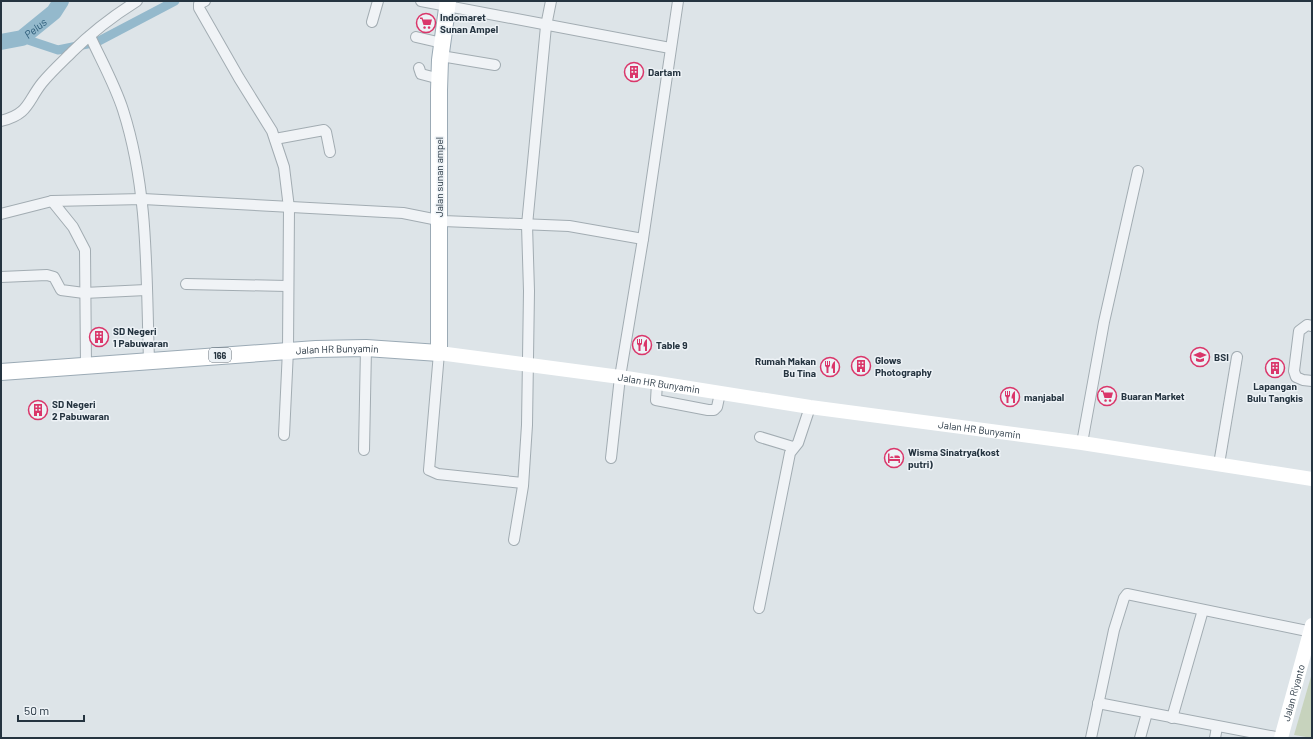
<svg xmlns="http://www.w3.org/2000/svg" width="1313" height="739" viewBox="0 0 1313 739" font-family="Barlow,sans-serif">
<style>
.garden{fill:#c7d3bd}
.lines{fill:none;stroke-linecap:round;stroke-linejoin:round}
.canal{stroke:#94b9cc;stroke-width:9}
.river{stroke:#94b9cc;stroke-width:16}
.street-casing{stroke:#a2acb2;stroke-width:12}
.primary-casing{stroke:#9baab5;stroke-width:18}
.street{stroke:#f0f3f6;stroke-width:10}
.secondary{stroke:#fff;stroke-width:14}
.primary{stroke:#fff;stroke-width:16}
.labels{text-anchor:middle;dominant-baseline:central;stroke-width:3;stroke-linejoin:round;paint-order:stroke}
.shield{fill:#edf2f6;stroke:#616d77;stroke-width:1}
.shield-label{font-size:9px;font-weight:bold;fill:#253440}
.poi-label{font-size:10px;font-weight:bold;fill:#253440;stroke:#edf2f6;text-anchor:start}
.street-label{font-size:10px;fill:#253440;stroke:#edf2f6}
.water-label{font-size:11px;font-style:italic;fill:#2c5b78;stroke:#edf2f6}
</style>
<rect width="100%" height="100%" fill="#dde4e8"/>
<polygon class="garden" points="1312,673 1312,738 1294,735"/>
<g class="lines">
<polyline class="canal" points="22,38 58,50 97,42 175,1"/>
<path class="river" id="s1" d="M1 42 22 38 54 12 61 1"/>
<defs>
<g id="street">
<polyline points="205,1 199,4 199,8 239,78 272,131 284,167 289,208 288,350 284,435"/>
<polyline points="421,1 670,48"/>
<polyline points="372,22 378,1"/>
<path d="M90 36C101 60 115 85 123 110 149 191 146 276 149 360"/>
<polyline points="416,37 442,43"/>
<polyline points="441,56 495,65"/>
<polyline points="419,68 421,74 440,79"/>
<path d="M1 121C29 114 27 102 42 83 51 72 62 62 72 52 92 32 113 16 137 1"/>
<polyline points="275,139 324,130 326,132 330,152"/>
<polyline points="52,201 73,227 85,250 86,365"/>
<polyline points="1,214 52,201 143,199 403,213 443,221 569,226 643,239"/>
<polyline points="1,277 47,275 54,277 61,290 84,293 146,290"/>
<polyline points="186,284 287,286"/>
<polyline points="1312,326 1307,325 1299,331 1294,371 1296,377 1303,380 1312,381"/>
<polyline points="439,353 429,470 438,474 523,483"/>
<polyline points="657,383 656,400 708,410 714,410 717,407 720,393"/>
<polyline points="760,437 793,447"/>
<polyline points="1082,443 1104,322 1138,171"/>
<polyline points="364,450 366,348"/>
<polyline points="611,458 620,377 643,239 678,1"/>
<polyline points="1219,464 1237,357"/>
<polyline points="514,540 523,486 527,425 529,291 527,225 546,26 551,1"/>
<polyline points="759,608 790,453 798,443 810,407"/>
<polyline points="1098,703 1281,738"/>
<polyline points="1172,718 1203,610"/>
<polyline points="1091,738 1114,630 1124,598 1127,594 1312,632"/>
<polyline points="1140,738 1147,713"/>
<polyline points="1215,738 1217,727"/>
</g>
<g id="primary">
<path id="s4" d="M1 372 316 349 366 348 439 353V90L440 60 448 1"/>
</g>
</defs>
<use href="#street" class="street-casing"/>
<use href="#primary" class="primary-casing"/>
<use href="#street" class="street"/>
<g class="secondary">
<path id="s2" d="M439 353 620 377 810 407 1082 443 1312 479"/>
<path id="s3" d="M1281 738 1312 625"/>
</g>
<use href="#primary" class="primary"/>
</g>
<defs>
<symbol id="supermarket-ring" viewBox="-11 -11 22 22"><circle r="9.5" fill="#edf2f6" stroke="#da366a" stroke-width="1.5"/><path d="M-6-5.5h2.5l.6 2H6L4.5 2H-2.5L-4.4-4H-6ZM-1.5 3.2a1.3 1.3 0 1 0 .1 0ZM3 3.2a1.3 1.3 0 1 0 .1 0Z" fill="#da366a"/></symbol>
<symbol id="building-ring" viewBox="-11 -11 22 22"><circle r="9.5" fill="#edf2f6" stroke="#da366a" stroke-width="1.5"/><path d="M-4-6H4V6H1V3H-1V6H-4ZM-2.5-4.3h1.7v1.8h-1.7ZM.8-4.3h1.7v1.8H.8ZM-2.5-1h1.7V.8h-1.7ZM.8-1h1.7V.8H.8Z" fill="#da366a"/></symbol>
<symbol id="restaurant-ring" viewBox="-11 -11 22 22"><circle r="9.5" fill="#edf2f6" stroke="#da366a" stroke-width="1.5"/><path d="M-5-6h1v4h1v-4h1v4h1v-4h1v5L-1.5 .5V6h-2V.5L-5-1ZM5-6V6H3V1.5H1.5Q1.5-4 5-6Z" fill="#da366a"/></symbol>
<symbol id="university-ring" viewBox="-11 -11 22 22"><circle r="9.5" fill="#edf2f6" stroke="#da366a" stroke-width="1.5"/><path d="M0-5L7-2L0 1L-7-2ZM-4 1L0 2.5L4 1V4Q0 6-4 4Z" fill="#da366a"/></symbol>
<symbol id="hotel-ring" viewBox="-11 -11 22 22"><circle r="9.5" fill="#edf2f6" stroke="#da366a" stroke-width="1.5"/><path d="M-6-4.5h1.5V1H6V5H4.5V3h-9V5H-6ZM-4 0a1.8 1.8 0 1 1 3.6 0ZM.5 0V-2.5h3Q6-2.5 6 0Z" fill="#da366a"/></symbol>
</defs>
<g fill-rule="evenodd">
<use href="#supermarket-ring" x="415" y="12" width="22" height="22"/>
<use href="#building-ring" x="623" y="61" width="22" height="22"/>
<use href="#building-ring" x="88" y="326" width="22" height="22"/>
<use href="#restaurant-ring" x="631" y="334" width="22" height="22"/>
<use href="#university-ring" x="1189" y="346" width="22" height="22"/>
<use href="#building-ring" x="850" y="355" width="22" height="22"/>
<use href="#restaurant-ring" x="819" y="356" width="22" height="22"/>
<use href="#building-ring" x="1264" y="357" width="22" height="22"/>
<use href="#supermarket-ring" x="1096" y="385" width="22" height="22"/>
<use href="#restaurant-ring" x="999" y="386" width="22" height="22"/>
<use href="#building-ring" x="27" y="399" width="22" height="22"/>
<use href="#hotel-ring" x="883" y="447" width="22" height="22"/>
</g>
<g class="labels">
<rect class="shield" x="209" y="348" width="22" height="14" rx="3"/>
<g class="shield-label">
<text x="220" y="355">166</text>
</g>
<g class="poi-label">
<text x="440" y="17">Indomaret<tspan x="440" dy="12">Sunan Ampel</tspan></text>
<text x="648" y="72">Dartam</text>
<text x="113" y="331">SD Negeri<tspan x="113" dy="12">1 Pabuwaran</tspan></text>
<text x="656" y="345">Table 9</text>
<text x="1214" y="357">BSI</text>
<text x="875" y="360">Glows<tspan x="875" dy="12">Photography</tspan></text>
<text x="816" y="361" text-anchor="end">Rumah Makan<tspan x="816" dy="12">Bu Tina</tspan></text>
<text x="1275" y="386" text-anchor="middle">Lapangan<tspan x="1275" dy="12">Bulu Tangkis</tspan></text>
<text x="1121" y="396">Buaran Market</text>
<text x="1024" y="397">manjabal</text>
<text x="52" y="404">SD Negeri<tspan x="52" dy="12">2 Pabuwaran</tspan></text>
<text x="908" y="452">Wisma Sinatrya(kost<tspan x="908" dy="12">putri)</tspan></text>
</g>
<g class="street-label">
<text transform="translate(439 177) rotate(-90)">Jalan sunan ampel</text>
<text stroke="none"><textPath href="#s4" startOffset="337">Jalan HR Bunyamin</textPath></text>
<text stroke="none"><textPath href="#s2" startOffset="222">Jalan HR Bunyamin</textPath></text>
<text stroke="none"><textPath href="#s2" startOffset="546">Jalan HR Bunyamin</textPath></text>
<text stroke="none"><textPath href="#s3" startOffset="47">Jalan Riyanto</textPath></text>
</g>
<g class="water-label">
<text stroke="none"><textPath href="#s1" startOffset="38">Pelus</textPath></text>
</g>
</g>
<rect width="1313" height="739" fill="none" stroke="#253440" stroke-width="4"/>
<path d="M18 715v6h66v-6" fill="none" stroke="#253440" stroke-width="2"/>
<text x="24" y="715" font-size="12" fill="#253440" stroke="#edf2f6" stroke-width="3" paint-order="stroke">50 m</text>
</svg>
